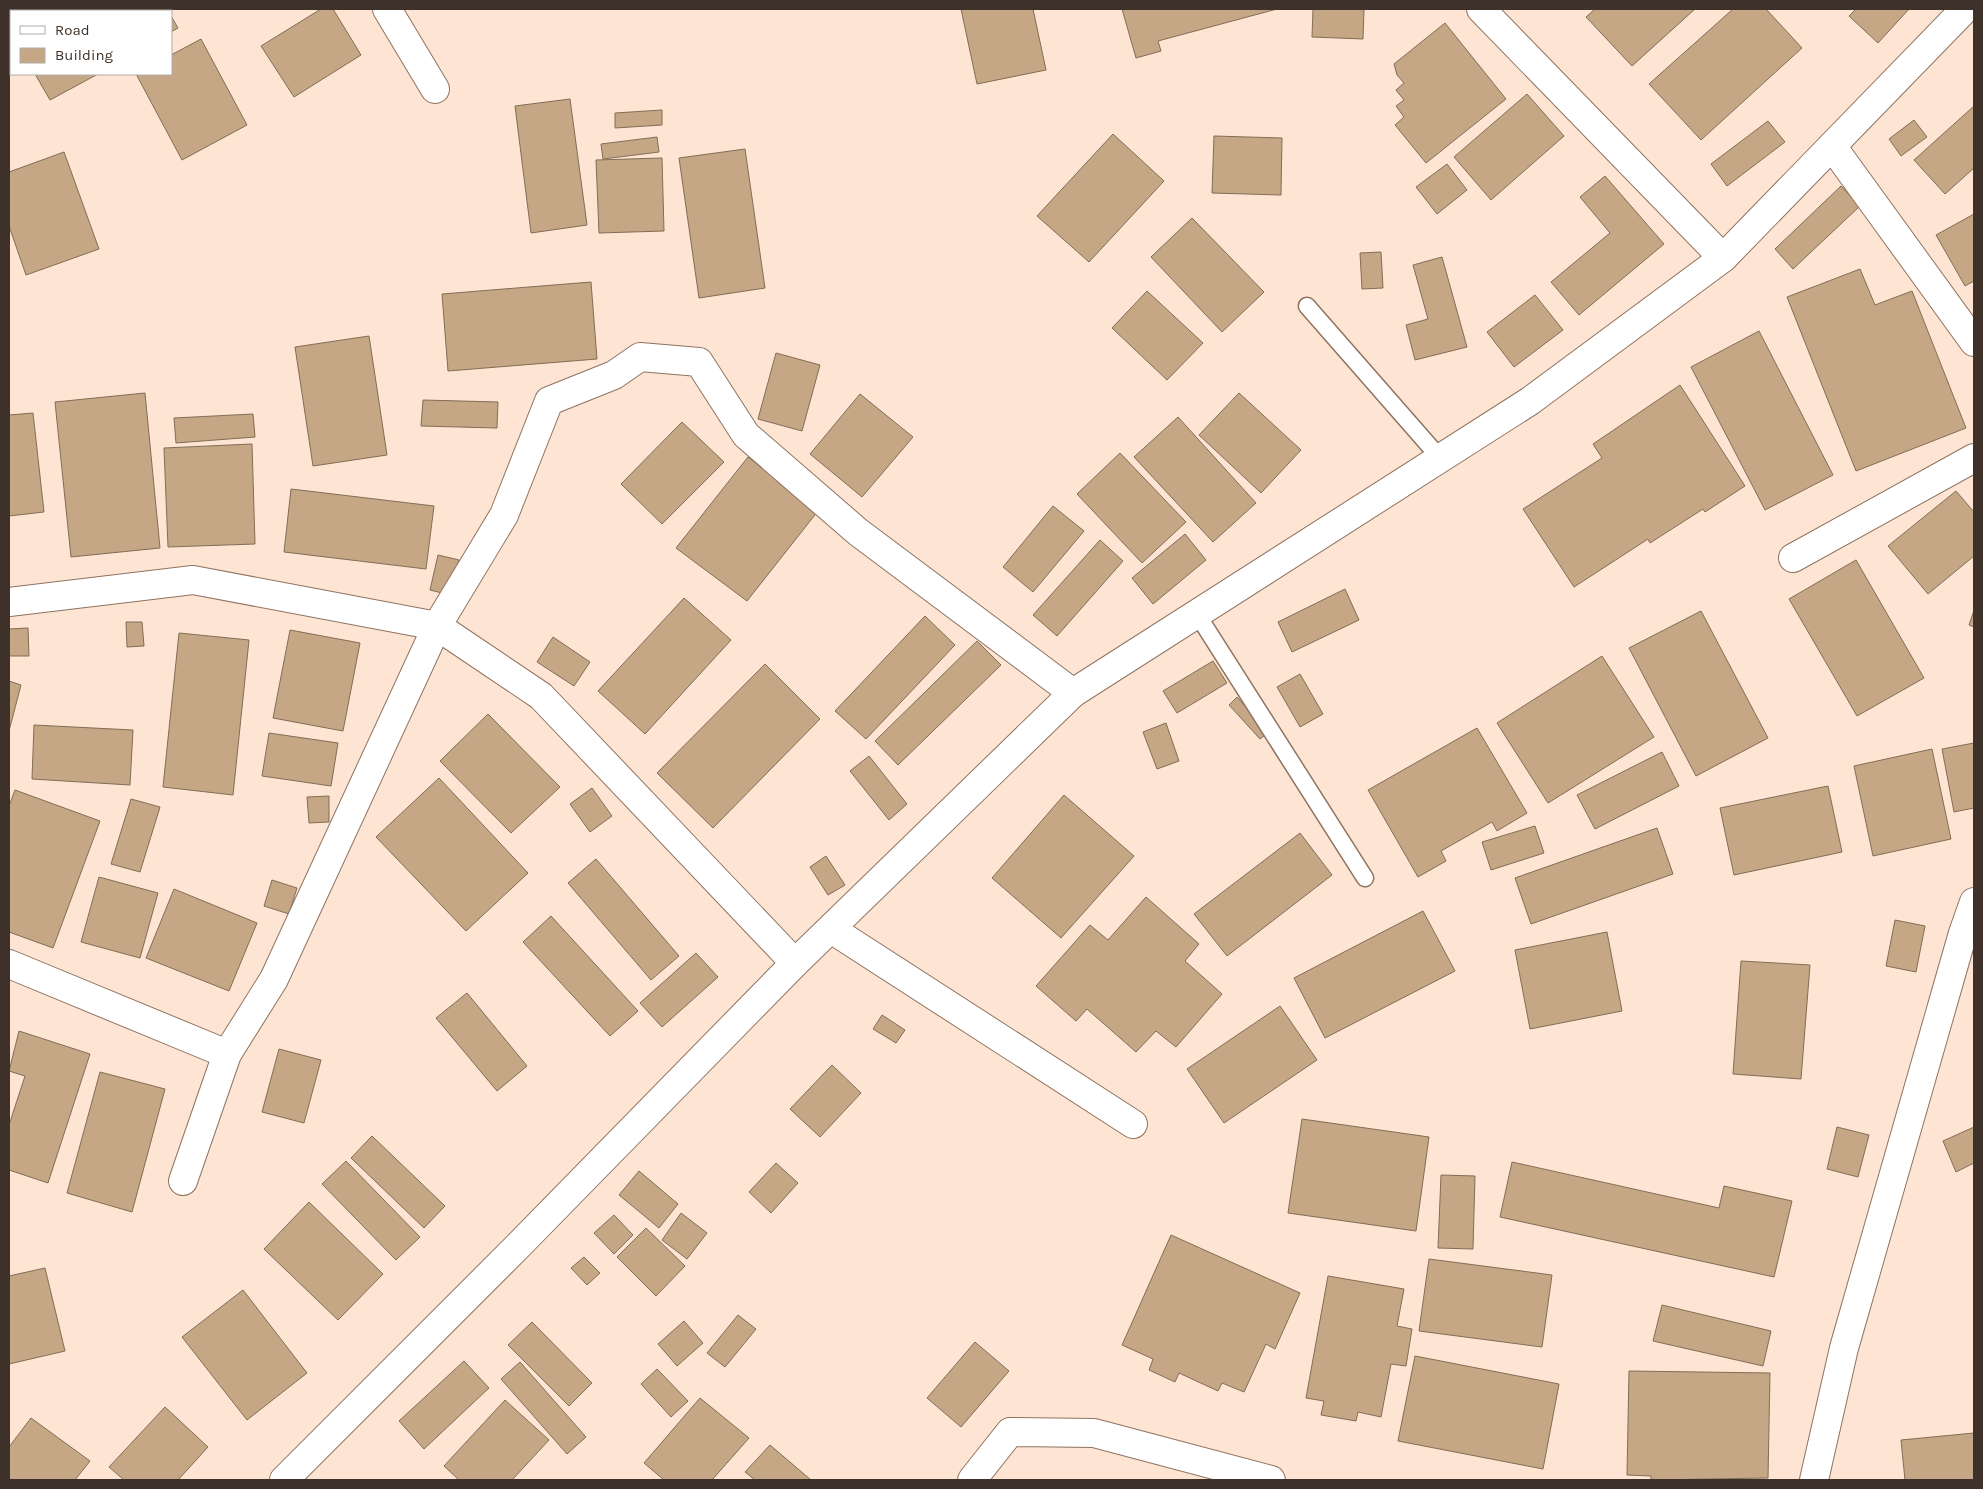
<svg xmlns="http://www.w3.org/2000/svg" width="1983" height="1489" viewBox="0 0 1983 1489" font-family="Karla,sans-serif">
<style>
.building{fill:#c5a685;stroke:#836d55}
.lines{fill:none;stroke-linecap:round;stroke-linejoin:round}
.service-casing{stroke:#8f7360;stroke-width:19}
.minor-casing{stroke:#8f7360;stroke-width:30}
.tertiary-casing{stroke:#8f7360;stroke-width:30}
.service{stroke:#fff;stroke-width:16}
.minor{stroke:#fff;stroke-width:28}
.tertiary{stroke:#fff;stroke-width:28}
</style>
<rect width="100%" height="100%" fill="#fde4d3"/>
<g class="building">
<polygon points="31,9 84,9 85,11 26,11"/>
<polygon points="110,9 167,9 169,11 111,11"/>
<polygon points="321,9 333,9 361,55 294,97 261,46"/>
<polygon points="961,9 1033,9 1046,70 977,84"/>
<polygon points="1122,9 1277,9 1158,41 1161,51 1136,58"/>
<polygon points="1313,9 1364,9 1363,39 1312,37"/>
<polygon points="1595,9 1695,9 1632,66 1586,17"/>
<polygon points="1733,9 1766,9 1802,48 1701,140 1649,84"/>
<polygon points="1856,9 1909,9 1878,43 1849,16"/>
<polygon points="171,16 178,28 171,32"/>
<polygon points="1445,23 1506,99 1426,163 1395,125 1404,117 1396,106 1404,100 1396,90 1404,83 1397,75 1394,64"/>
<polygon points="201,39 247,125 182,160 136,74 171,74 171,55"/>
<polygon points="35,74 98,74 50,100"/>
<polygon points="1527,94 1564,136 1491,200 1454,157"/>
<polygon points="570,99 587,225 531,233 515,106"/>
<polygon points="1974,106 1974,168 1945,194 1914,160"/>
<polygon points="662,110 662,125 615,128 615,113"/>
<polygon points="1914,120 1927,137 1901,156 1889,139"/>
<polygon points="1768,121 1785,142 1727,186 1711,164"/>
<polygon points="1113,134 1164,181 1089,262 1037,216"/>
<polygon points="1214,136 1282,138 1281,195 1212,193"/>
<polygon points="657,137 659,152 603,159 601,144"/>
<polygon points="745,149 765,288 699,298 679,158"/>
<polygon points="64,152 99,249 26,275 9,226 9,172"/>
<polygon points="662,158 664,231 599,233 596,160"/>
<polygon points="1447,164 1467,190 1437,214 1416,187"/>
<polygon points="1605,176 1664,244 1579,315 1551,282 1610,233 1580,197"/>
<polygon points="1841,186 1860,206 1793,269 1775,249"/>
<polygon points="1974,214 1974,281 1965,286 1936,235"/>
<polygon points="1192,218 1264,292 1222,332 1151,257"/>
<polygon points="1381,252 1383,288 1362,289 1360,253"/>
<polygon points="1442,257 1467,347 1415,360 1406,325 1428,319 1413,265"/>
<polygon points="1860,269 1875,305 1912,291 1966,428 1856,471 1787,297"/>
<polygon points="591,282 597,359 448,371 442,294"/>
<polygon points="1147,291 1203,343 1167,380 1112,328"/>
<polygon points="1535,295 1563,330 1514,367 1487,332"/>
<polygon points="1759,331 1833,475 1765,510 1691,367"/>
<polygon points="369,336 387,455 313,466 295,347"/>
<polygon points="776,353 820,365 802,431 758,419"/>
<polygon points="1680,385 1745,486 1705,512 1703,509 1650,543 1648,539 1574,587 1523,509 1602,458 1593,444"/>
<polygon points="145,393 160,548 71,557 55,402"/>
<polygon points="1239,393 1301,450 1261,493 1199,435"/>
<polygon points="860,394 913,437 862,497 810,454"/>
<polygon points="423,400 498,402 497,428 421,426"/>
<polygon points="33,413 44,512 9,516 9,415"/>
<polygon points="253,414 255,437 176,443 174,418"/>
<polygon points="1178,417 1256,503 1213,542 1134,457"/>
<polygon points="682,422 724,462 662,524 621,484"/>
<polygon points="252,444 255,544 168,547 164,448"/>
<polygon points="1120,453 1186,522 1142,563 1077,494"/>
<polygon points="748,457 818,511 747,601 676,548"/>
<polygon points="291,489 434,506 426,569 284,552"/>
<polygon points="1956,491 1974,512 1974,556 1928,594 1888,546"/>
<polygon points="1053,506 1084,531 1033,592 1003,567"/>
<polygon points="1185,534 1206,560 1153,604 1132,578"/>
<polygon points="1100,540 1123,561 1057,636 1033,615"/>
<polygon points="438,555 459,560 450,595 430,590"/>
<polygon points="1856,560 1924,678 1857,716 1789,599"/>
<polygon points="1345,589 1359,620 1292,652 1278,622"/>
<polygon points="684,598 731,640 645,734 598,691"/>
<polygon points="1974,610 1974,627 1969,625"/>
<polygon points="1701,611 1768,738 1696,776 1629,648"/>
<polygon points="925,616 955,645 866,739 835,711"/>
<polygon points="126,622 142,622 144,646 127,647"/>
<polygon points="28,628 29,656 9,656 9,629"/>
<polygon points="290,630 360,643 343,731 273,718"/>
<polygon points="179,633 249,640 233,795 163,787"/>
<polygon points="553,637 590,662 574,686 537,662"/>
<polygon points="977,641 1001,665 898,765 875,741"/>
<polygon points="1602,656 1654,737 1548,803 1497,723"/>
<polygon points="1213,661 1227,683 1177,713 1163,691"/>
<polygon points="765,664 820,719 713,828 657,773"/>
<polygon points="1300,674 1323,714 1300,727 1277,687"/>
<polygon points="9,681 21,685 9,731"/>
<polygon points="1237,697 1269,732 1260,739 1229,705"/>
<polygon points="488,714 560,787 511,833 440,761"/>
<polygon points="1166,723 1179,761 1157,769 1143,732"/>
<polygon points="34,725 133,730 130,785 32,779"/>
<polygon points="1477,728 1527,813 1497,831 1492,822 1441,851 1446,861 1418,877 1368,790"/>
<polygon points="269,733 338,743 331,786 262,776"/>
<polygon points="1974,743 1974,808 1954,812 1942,749"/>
<polygon points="1932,749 1951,839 1873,856 1854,766"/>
<polygon points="1662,752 1679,786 1595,829 1577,795"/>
<polygon points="869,756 907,804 889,820 850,771"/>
<polygon points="439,778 528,873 466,931 376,837"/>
<polygon points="1828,786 1842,852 1734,875 1720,808"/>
<polygon points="592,788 612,816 590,832 570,804"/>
<polygon points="15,790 100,821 53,948 9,932 9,806"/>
<polygon points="1064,795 1134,856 1061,938 992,878"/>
<polygon points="329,796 329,822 309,823 307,797"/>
<polygon points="131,799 160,807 140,872 111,864"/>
<polygon points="1535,826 1544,853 1491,870 1482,842"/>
<polygon points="1657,828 1673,874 1531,924 1515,878"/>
<polygon points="1300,833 1332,875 1227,956 1194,914"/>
<polygon points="826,856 845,885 828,895 810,867"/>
<polygon points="596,859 679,956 651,980 568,883"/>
<polygon points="99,877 158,893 140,958 81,942"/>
<polygon points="272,880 297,888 289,914 264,906"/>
<polygon points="174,889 257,923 229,991 146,958"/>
<polygon points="1146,897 1199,944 1185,961 1222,994 1176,1047 1156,1031 1136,1052 1087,1009 1076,1021 1036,986 1090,925 1108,940"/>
<polygon points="1423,911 1455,971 1325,1038 1294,978"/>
<polygon points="551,916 638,1011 610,1036 523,942"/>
<polygon points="1895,920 1925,926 1916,972 1886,966"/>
<polygon points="1607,932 1622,1011 1530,1029 1515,950"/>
<polygon points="696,953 718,977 662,1027 640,1003"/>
<polygon points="1741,961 1810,965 1801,1079 1733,1074"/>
<polygon points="467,993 527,1066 497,1091 436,1018"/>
<polygon points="1280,1006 1317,1060 1224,1123 1187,1069"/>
<polygon points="882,1015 905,1030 896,1043 873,1029"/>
<polygon points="19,1031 90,1054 48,1183 9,1170 9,1125 25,1076 9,1071"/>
<polygon points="279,1049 321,1060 304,1123 262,1112"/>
<polygon points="832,1065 861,1093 820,1137 790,1109"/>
<polygon points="100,1072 165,1089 132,1212 67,1193"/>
<polygon points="1302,1119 1429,1137 1416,1231 1288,1213"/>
<polygon points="1837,1127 1869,1135 1858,1177 1827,1169"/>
<polygon points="1974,1127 1974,1163 1956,1172 1943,1141"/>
<polygon points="372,1136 445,1206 424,1228 351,1158"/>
<polygon points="346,1161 420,1237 396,1260 322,1184"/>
<polygon points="1512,1162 1719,1208 1724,1186 1792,1201 1774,1277 1500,1217"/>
<polygon points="776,1163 798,1183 771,1213 749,1192"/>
<polygon points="639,1171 678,1204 659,1228 619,1195"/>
<polygon points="1441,1175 1475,1176 1473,1249 1438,1248"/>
<polygon points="309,1202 383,1274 338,1320 264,1249"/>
<polygon points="681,1213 707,1233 687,1259 662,1240"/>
<polygon points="614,1215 633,1235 614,1254 594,1233"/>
<polygon points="646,1228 685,1266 656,1296 617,1257"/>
<polygon points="1171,1235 1300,1293 1275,1349 1266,1344 1244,1392 1222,1383 1218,1391 1179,1373 1175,1382 1149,1370 1153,1359 1122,1345"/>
<polygon points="584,1257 600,1273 587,1285 571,1268"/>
<polygon points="1429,1259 1552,1275 1542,1347 1419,1331"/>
<polygon points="45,1268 65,1351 9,1364 9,1276"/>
<polygon points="1328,1276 1404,1289 1397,1326 1412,1329 1406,1366 1391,1364 1381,1417 1358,1412 1356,1421 1321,1415 1324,1401 1306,1398"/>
<polygon points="243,1290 307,1373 247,1420 182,1337"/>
<polygon points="1662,1305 1771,1331 1763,1366 1653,1341"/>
<polygon points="738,1315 756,1329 725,1367 707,1353"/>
<polygon points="684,1321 703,1343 677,1366 658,1344"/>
<polygon points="532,1322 592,1383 569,1406 508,1345"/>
<polygon points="975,1342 1009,1371 961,1427 927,1398"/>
<polygon points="1415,1356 1559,1384 1543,1469 1398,1441"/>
<polygon points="464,1361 489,1388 424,1449 399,1421"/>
<polygon points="520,1362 586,1437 567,1454 501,1379"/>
<polygon points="657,1369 688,1401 671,1417 641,1384"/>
<polygon points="1629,1371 1770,1373 1768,1478 1651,1480 1651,1476 1627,1475"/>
<polygon points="700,1398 749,1438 712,1480 664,1480 644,1463"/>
<polygon points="505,1400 549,1440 512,1480 459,1480 444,1466"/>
<polygon points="165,1407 208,1447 178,1480 124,1480 109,1467"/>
<polygon points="31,1418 90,1461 75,1480 9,1480 9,1447"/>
<polygon points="1974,1433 1974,1480 1905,1480 1901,1440"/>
<polygon points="770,1445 811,1480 755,1480 745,1472"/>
</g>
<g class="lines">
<defs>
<g id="service">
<polyline points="1307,306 1440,458"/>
<polyline points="1197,614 1365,878"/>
</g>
<g id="minor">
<polyline points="387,9 435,89"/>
<polyline points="1481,9 1723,258"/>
<polyline points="1832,146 1974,342"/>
<polyline points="1793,558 1974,458"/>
<polyline points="9,602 193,580 437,626 541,696 795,963"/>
<polyline points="831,929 1133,1124"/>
<polyline points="9,964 227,1054"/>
<polyline points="183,1181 227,1054 274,979 437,626 504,515 549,401 614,375 640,357 699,362 746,435 858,532 1073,693"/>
<polyline points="972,1480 1010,1432 1094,1433 1271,1480"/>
<polyline points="1814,1480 1844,1348 1963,933 1974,902"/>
</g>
<polyline id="tertiary" points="284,1480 518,1246 795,963 1073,693 1530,401 1723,258 1965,9"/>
</defs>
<use href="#service" class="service-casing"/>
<use href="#minor" class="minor-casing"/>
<use href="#tertiary" class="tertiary-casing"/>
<use href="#service" class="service"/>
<use href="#minor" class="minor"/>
<use href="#tertiary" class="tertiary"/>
</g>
<rect width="1983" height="1489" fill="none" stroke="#3d3129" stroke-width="20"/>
<rect x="10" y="10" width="162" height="65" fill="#ffffff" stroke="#b1ada9"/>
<rect x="20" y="26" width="25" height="8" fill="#ffffff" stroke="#b1ada9"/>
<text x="55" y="35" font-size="15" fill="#3d3129">Road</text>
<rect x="20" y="48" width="25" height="15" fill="#c5a685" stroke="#b1ada9"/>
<text x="55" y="60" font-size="15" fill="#3d3129">Building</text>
</svg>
